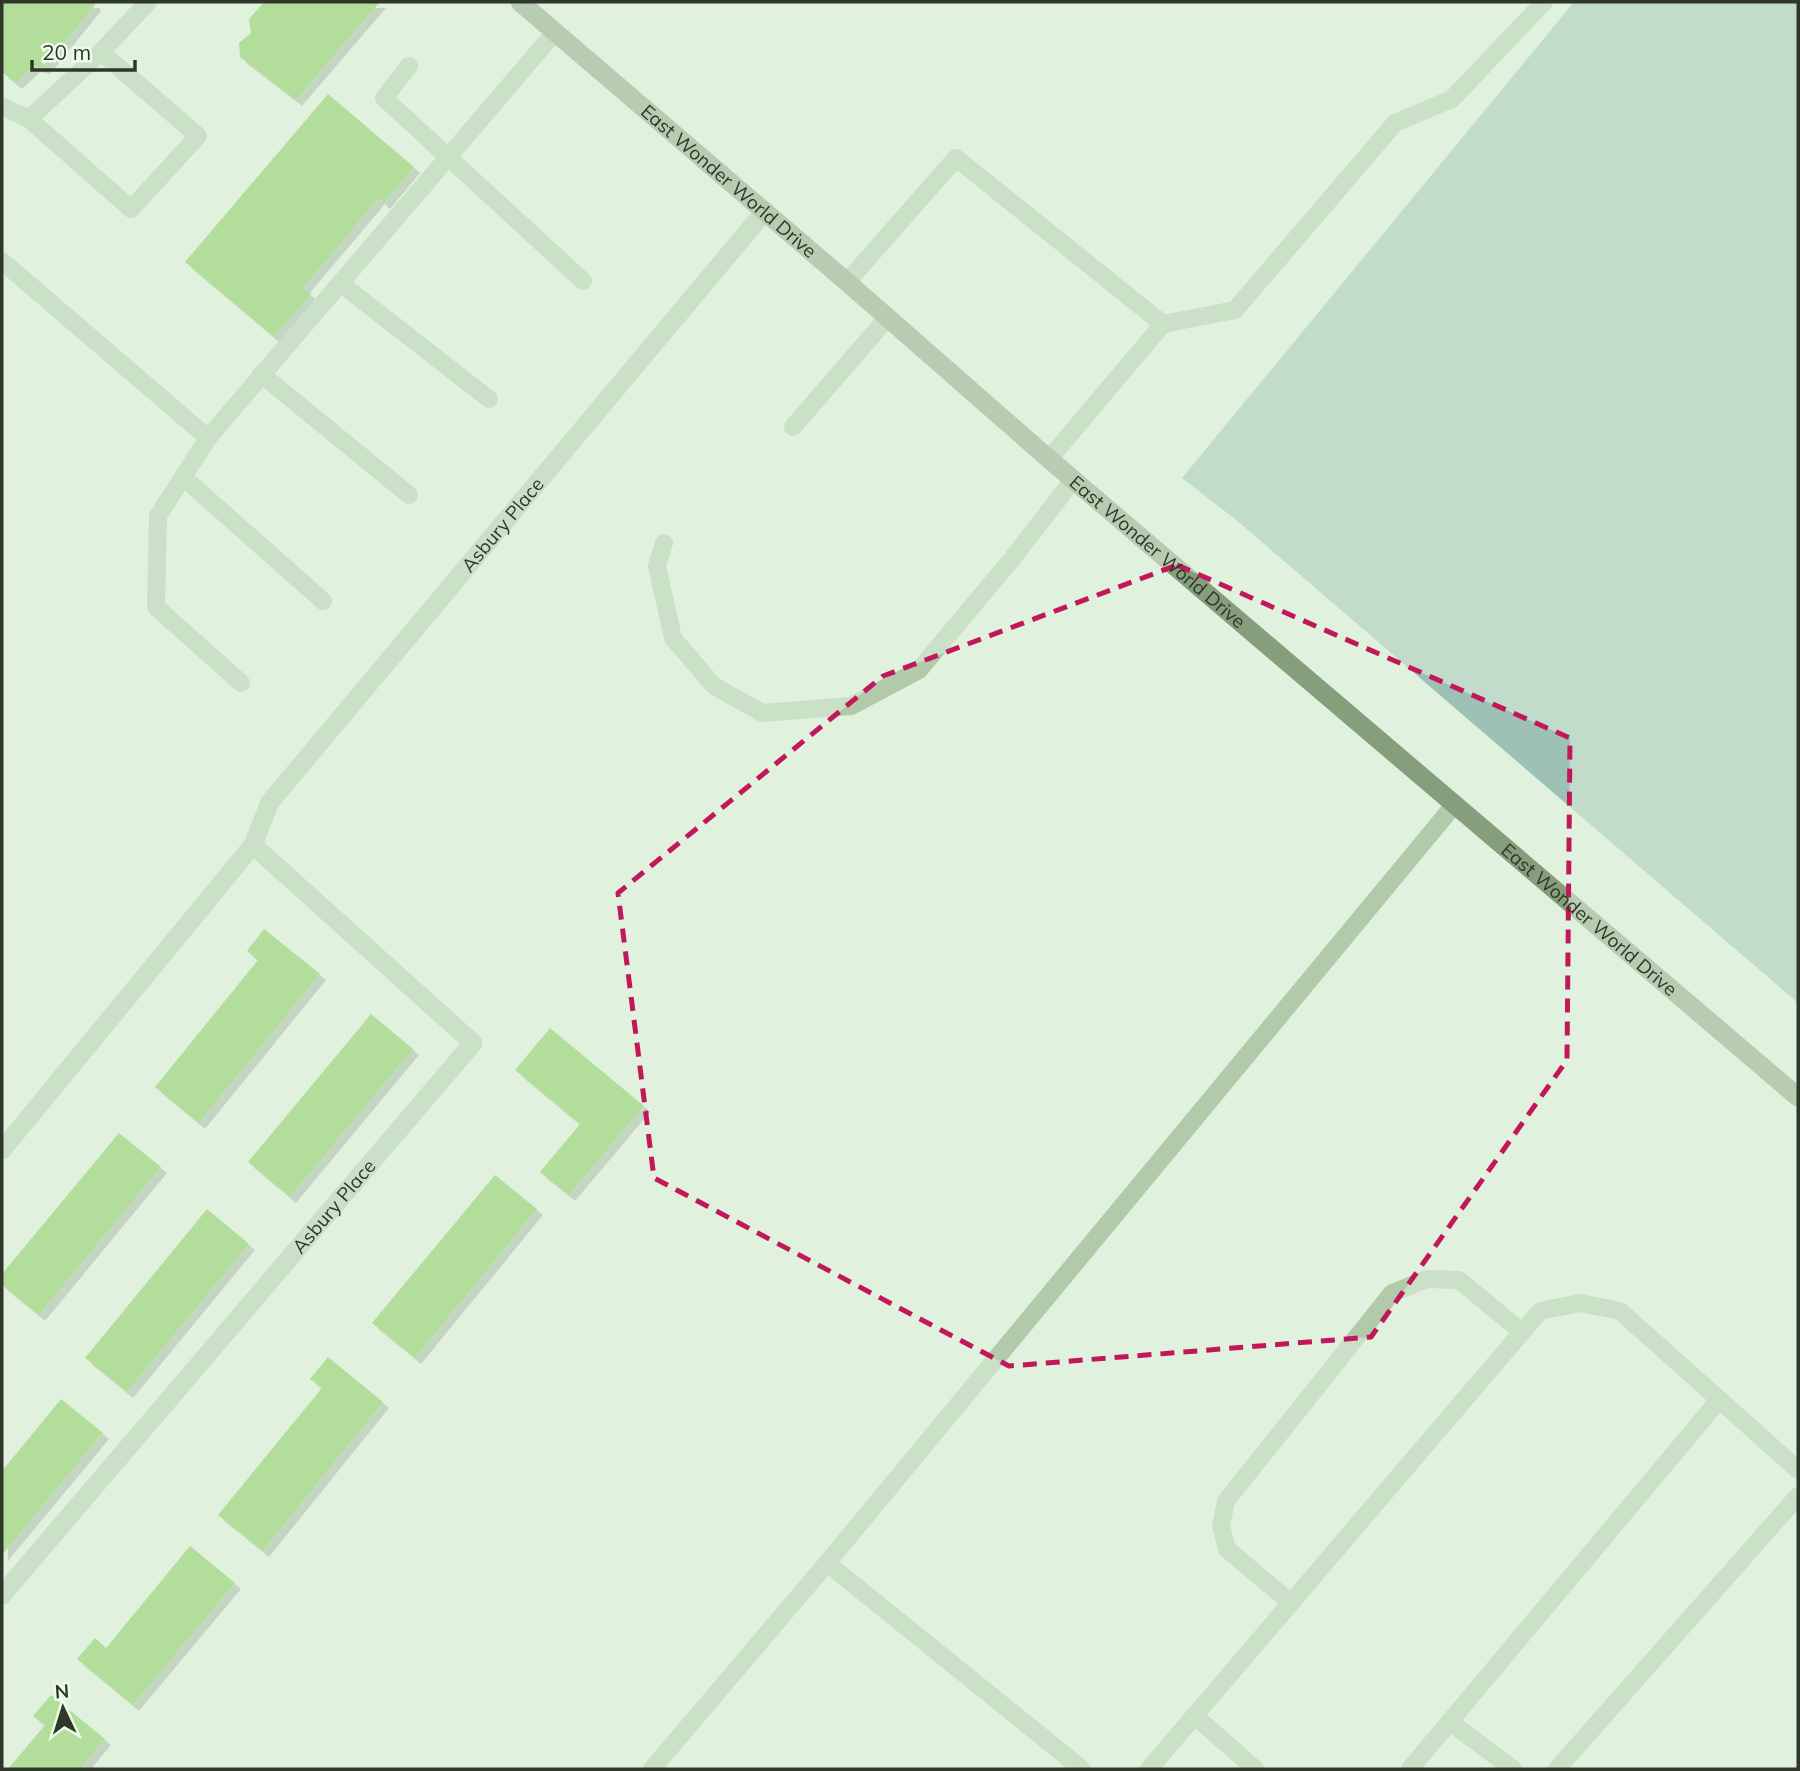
<svg xmlns="http://www.w3.org/2000/svg" width="1800" height="1771" viewBox="0 0 1800 1771" font-family="Mulish,sans-serif">
<style>
.green{fill:#9ec1b6}
.building{fill:#7cc34a;filter:url(#shadow)}
.lines{fill:none;stroke-linecap:round;stroke-linejoin:round}
.service{stroke:#b0caaa;stroke-width:18}
.minor{stroke:#b0caaa;stroke-width:19}
.secondary{stroke:#859e7b;stroke-width:19}
.marked{fill:none;stroke:#c2185b;stroke-width:5;stroke-dasharray:14 9;stroke-linejoin:round}
.labels{text-anchor:middle;dominant-baseline:central;stroke-width:7;stroke-linejoin:round;paint-order:stroke}
.street-label{font-size:19px;fill:#2e3729;stroke:#ecfaea}
</style>
<defs>
<filter id="shadow"><feDropShadow dx="6" dy="6" stdDeviation="0" flood-color="#0004"/></filter>
</defs>
<rect width="100%" height="100%" fill="#e0f2de"/>
<polygon class="green" points="1574,2 1798,2 1798,1003 1235,519 1182,478"/>
<g class="building">
<polygon points="2,2 94,2 95,5 44,68 34,66 16,83 2,72"/>
<polygon points="264,2 380,2 296,100 240,57 239,43 251,33 249,19"/>
<polygon points="328,94 414,167 384,203 379,198 303,288 311,294 274,337 185,262"/>
<polygon points="264,929 320,974 199,1123 155,1087 258,960 247,951"/>
<polygon points="371,1014 413,1049 290,1197 248,1162"/>
<polygon points="550,1028 644,1106 569,1195 540,1172 580,1124 515,1070"/>
<polygon points="119,1133 161,1167 39,1315 2,1285 2,1274"/>
<polygon points="495,1175 537,1209 415,1358 372,1323"/>
<polygon points="207,1209 249,1244 127,1392 85,1358"/>
<polygon points="328,1357 383,1402 263,1551 218,1515 322,1388 310,1379"/>
<polygon points="61,1399 103,1433 2,1555 2,1471"/>
<polygon points="190,1546 235,1583 133,1705 77,1659 95,1638 106,1648"/>
<polygon points="51,1695 105,1739 80,1769 8,1769 45,1725 33,1716"/>
</g>
<g class="lines">
<g class="service">
<polyline points="101,52 198,136 131,209 29,119 101,52 148,2"/>
<polyline points="409,66 384,98 583,281"/>
<polyline points="2,106 29,119"/>
<polyline points="2,261 208,438"/>
<polyline points="847,282 956,158 1163,324 1049,459"/>
<polyline points="340,283 489,399"/>
<polyline points="1163,324 1235,310 1395,123 1452,99 1544,2"/>
<polyline points="261,374 409,495"/>
<polyline points="793,427 888,317"/>
<polyline points="183,477 323,601"/>
<polyline points="664,543 657,566 673,638 714,686 762,713 851,706 919,670 1012,559 1073,480"/>
<polyline points="241,683 156,607 158,516 208,438 555,32"/>
<polyline points="827,1563 1082,1769"/>
<polyline points="1291,1603 1227,1549 1221,1526 1226,1501 1392,1293 1427,1279 1459,1280 1522,1332"/>
<polyline points="1195,1716 1255,1769"/>
<polyline points="1450,1722 1513,1769"/>
<polyline points="652,1769 827,1563 1455,804"/>
<polyline points="1149,1769 1540,1311 1580,1303 1620,1311 1798,1470"/>
<polyline points="1410,1769 1719,1400"/>
<polyline points="1557,1769 1798,1496"/>
</g>
<g class="minor">
<path id="s1" d="M2 1150 253 845 270 802 765 211"/>
<path id="s2" d="M2 1595 473 1043 253 845"/>
</g>
<path class="secondary" id="s3" d="M520 2 847 282 1049 459 1798 1097"/>
</g>
<path d="M0 0H1800V1771H0ZM1177 565 1570 738 1567 1060 1371 1337 1009 1366 654 1178 618 893 883 676Z" fill="#e0f2de" fill-opacity=".55" fill-rule="evenodd"/>
<path class="marked" d="M1177 565 1570 738 1567 1060 1371 1337 1009 1366 654 1178 618 893 883 676Z"/>
<g class="labels">
<g class="street-label">
<text stroke="none"><textPath href="#s3" startOffset="275">East Wonder World Drive</textPath></text>
<text stroke="none"><textPath href="#s1" startOffset="803">Asbury Place</textPath></text>
<text stroke="none"><textPath href="#s3" startOffset="842">East Wonder World Drive</textPath></text>
<text stroke="none"><textPath href="#s3" startOffset="1409">East Wonder World Drive</textPath></text>
<text stroke="none"><textPath href="#s2" startOffset="511">Asbury Place</textPath></text>
</g>
</g>
<rect width="1800" height="1771" fill="none" stroke="#2e3729" stroke-width="7"/>
<g transform="translate(63 1708) rotate(356)" stroke="#ecfaea" stroke-width="5" paint-order="stroke">
<path d="M0-5L12 26L0 18L-12 26Z" fill="#2e3729"/>
<text y="-10" font-size="19" font-weight="bold" text-anchor="middle" fill="#2e3729">N</text>
</g>
<path d="M32 60v10h103v-10" fill="none" stroke="#2e3729" stroke-width="3.5"/>
<text x="42" y="60" font-size="21" fill="#2e3729" stroke="#ecfaea" stroke-width="5" paint-order="stroke">20 m</text>
</svg>
